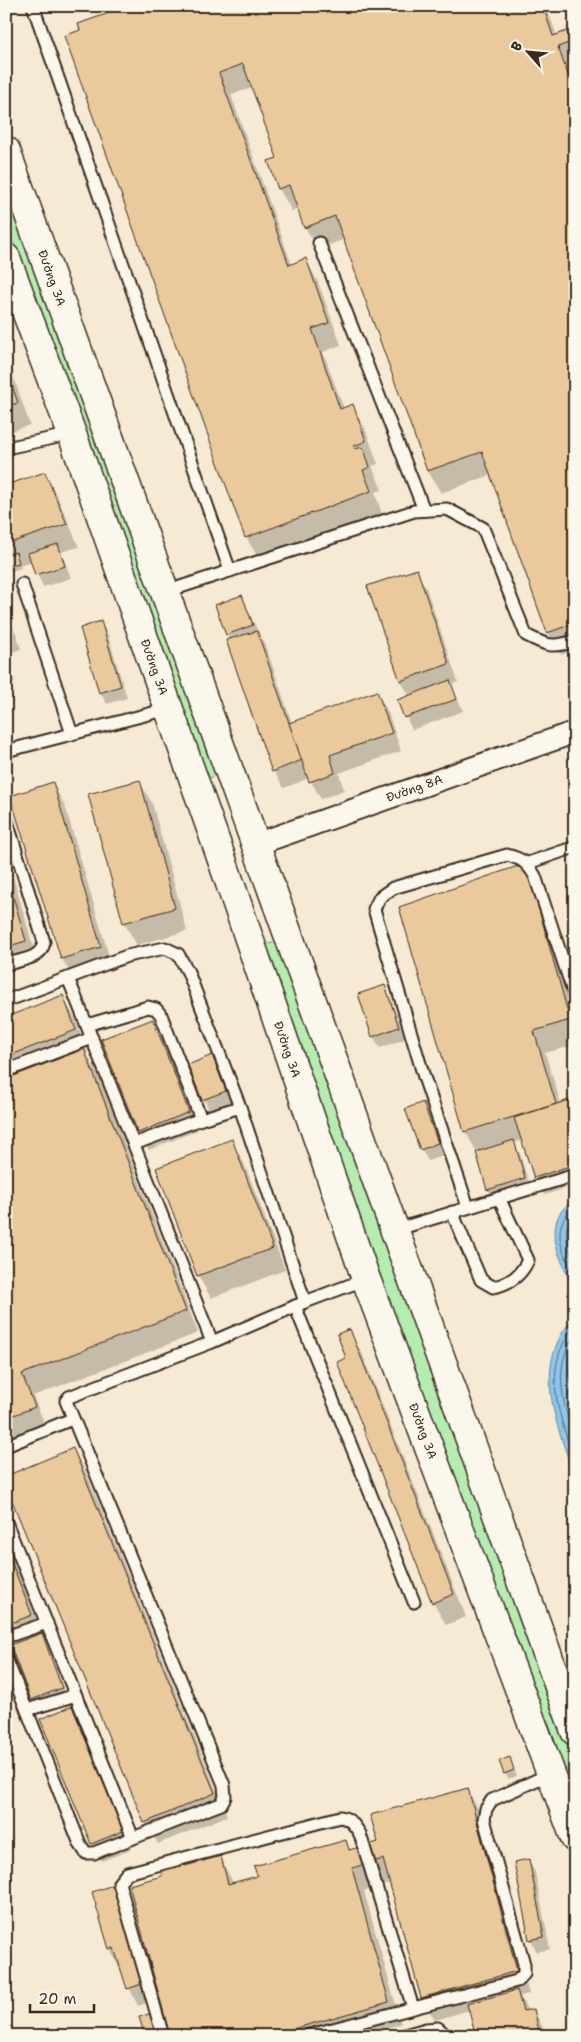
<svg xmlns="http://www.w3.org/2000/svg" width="581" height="2042" viewBox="0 0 581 2042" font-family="'Shantell Sans',sans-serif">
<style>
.built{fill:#f6ead4}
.green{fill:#b5edb1;stroke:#788c68}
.water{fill:#8dc6ec;stroke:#6c889a}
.shadow{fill:#0003}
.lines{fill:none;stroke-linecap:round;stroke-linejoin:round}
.shore{stroke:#5c6870;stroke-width:1}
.building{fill:#eaca9c;stroke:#3b2a1e}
.service-casing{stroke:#3b2a1e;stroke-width:15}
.minor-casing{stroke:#3b2a1e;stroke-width:25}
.tertiary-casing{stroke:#3b2a1e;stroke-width:31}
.service{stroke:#fbf7ec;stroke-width:11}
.minor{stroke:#fbf7ec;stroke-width:21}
.tertiary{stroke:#fbf7ec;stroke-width:28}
.labels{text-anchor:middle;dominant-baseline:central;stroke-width:5;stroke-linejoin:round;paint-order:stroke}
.street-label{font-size:12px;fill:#3b2a1e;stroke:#fbf7ec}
</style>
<rect width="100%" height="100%" fill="#fbf7ec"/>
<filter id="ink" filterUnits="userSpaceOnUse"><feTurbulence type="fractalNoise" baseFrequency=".02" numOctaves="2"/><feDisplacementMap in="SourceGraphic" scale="10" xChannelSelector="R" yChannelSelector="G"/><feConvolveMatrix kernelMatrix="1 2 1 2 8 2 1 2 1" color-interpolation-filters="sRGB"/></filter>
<g filter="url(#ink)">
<rect class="built" x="6" y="6" width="569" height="2030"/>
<g class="green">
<polygon points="6,184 217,775 206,779 84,431 6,223"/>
<polygon points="276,942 575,1766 575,1802 378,1275 264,945"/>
</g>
<g class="water">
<path d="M575 1200V1290C564 1266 546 1238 560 1213 563 1208 570 1203 575 1200Z"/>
<path d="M575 1317V1478C560 1433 536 1381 561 1335 564 1329 570 1323 575 1317Z"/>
</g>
<g class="shadow">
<polygon points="54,6 72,6 57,12"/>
<polygon points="108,6 546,6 557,36 566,33 575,48 575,68 570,70 575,84 575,650 561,655 548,632 491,475 441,493 428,471 345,239 318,249 305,227 298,208 292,211 279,189 279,159 252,88 231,95 292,265 306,260 318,282 341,345 323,352 344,409 352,406 365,428 378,464 372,466 382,490 375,492 382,514 259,559 246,537"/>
<polygon points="6,355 30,425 6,433"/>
<polygon points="44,474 57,496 79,547 61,552 71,578 43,587 32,562 20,565 21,568 6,573 6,486"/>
<polygon points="416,570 426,588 458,682 451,684 463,711 412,730 399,701 410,697 401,681 369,587"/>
<polygon points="241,596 267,650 292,723 377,693 387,710 401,751 339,773 344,790 321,799 309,778 284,788 274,771 217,605"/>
<polygon points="6,617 16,633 21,649 6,654"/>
<polygon points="101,623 108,635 127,698 107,704 100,692"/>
<polygon points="6,654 15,683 6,686"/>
<polygon points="139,781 152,803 187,931 137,945 124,923"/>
<polygon points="53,784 65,806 113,970 75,981 62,959 12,797"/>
<polygon points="6,852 38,963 6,973"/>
<polygon points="527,875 545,911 575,1016 575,1045 545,1053 561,1104 575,1099 575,1185 545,1195 535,1177 523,1140 514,1143 520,1154 531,1190 495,1201 488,1189 478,1154 465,1131"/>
<polygon points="384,987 391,999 405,1039 380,1048 373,1036"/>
<polygon points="62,996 75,1018 88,1052 86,1053 97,1072 198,1333 33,1396 47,1429 6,1446 6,1018"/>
<polygon points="152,1021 162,1038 198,1130 149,1150 139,1132"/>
<polygon points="212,1057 232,1103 210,1112 189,1065"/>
<polygon points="422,1104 444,1155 428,1161 421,1149"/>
<polygon points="231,1141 244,1163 285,1270 211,1298 198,1276 158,1169"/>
<polygon points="349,1331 362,1353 466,1617 446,1625 433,1602"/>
<polygon points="73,1449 86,1472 227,1816 158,1844 145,1822"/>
<polygon points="6,1542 68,1700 39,1711 32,1699 16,1644 6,1628"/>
<polygon points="71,1707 81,1725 132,1849 102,1861 92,1843"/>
<polygon points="509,1758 517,1776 508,1779 505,1773"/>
<polygon points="467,1789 480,1812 529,1994 520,1996 528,2011 534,2010 547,2036 478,2036 470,2010 435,2020 422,1998 391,1883 364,1891 401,2024 359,2036 171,2036 164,1876 183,1861 186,1867 220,1858 234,1884 258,1877 345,1841 351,1851 379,1843"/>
<polygon points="528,1860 535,1872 550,1949 537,1952 531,1940 515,1863"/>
<polygon points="113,1887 123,1904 151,2002 138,2006 110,1949 93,1892"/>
</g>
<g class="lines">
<g class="shore">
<path d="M575 1206C548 1228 563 1252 575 1278"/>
<path d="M575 1214C560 1227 568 1248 575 1262"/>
<path d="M575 1325C540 1369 559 1414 575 1462"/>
<path d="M575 1335C551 1366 564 1408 575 1441"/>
<path d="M575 1351C567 1373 568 1395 575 1417"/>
</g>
</g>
<g class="building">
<polygon points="107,6 543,6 553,36 567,31 571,42 558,47 575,94 575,623 547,633 482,452 427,471 335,216 304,228 289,185 278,189 268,161 277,158 243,64 219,73 289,265 306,258 329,323 312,329 340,409 353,404 366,441 354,446 355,449 363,447 370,467 363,470 371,491 245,538 64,36 80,30 78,24 109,13"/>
<polygon points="6,368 18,403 6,406"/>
<polygon points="45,472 67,524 6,544 6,485"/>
<polygon points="58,544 65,566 35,575 28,553"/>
<polygon points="16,552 19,563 6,566 6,555"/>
<polygon points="417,569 449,664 400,681 367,586"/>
<polygon points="242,595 253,625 226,635 215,605"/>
<polygon points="101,621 121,686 99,693 80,628"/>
<polygon points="257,631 302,760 272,772 226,640"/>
<polygon points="450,680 457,699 404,718 397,700"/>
<polygon points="377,691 392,733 330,755 335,773 309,782 289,723"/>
<polygon points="140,780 175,908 123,923 88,794"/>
<polygon points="53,782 101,947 61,959 10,796"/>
<polygon points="515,867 522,867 528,874 533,888 570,1020 534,1031 556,1104 464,1132 399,907"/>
<polygon points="6,872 26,941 6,947"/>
<polygon points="385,985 399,1027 372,1037 358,994"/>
<polygon points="63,995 76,1030 6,1057 6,1017"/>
<polygon points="153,1019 189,1112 138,1133 101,1039"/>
<polygon points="84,1049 186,1311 22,1374 35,1407 6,1418 6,1079"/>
<polygon points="212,1055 226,1091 202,1100 188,1065"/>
<polygon points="575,1098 575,1164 534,1178 514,1118"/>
<polygon points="423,1102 438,1143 420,1150 405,1109"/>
<polygon points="232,1139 273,1248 197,1276 156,1168"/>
<polygon points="514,1140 525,1178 487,1190 476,1152"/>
<polygon points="350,1329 454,1594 432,1603 337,1362 346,1358 337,1334"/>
<polygon points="73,1448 215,1793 144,1823 6,1486 6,1476"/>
<polygon points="6,1548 32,1615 6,1625"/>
<polygon points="42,1633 62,1688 31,1700 10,1645"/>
<polygon points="72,1706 123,1831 91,1844 40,1719"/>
<polygon points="510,1757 514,1770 504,1774 499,1761"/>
<polygon points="468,1788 517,1971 421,1998 383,1859 352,1868 389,2002 268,2036 170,2036 129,1885 162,1876 159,1867 184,1860 185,1866 221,1856 228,1884 257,1876 254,1866 346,1840 349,1850 378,1842 370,1815"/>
<polygon points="529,1859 544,1937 529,1940 514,1862"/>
<polygon points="113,1885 142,1984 127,1989 114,1948 109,1949 92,1892"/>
<polygon points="517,1990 523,2011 534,2009 540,2036 476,2036 467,2004"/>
<polygon points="152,2013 159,2036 145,2036 139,2017"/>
</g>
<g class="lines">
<defs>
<g id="service">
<polyline points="33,6 230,571"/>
<polyline points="319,243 424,510"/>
<polyline points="6,448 72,434"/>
<polyline points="22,584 72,734"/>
<path d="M165 592 414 511 447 509 483 528 526 635C547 646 552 648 575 641"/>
<polyline points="6,751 168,709"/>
<path d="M6 818 44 942C42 959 21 960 6 964"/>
<polyline points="528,863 575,847"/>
<polyline points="68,978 212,1342"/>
<polyline points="6,1001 127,956 165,948 178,954 188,972 240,1107 305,1302"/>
<polyline points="87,1025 148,1007 156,1009 161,1015 201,1119 134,1144"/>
<polyline points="6,1071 92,1038"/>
<polyline points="201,1119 240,1107"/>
<path d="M468 1207 424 1077 374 909 380 897 393 888 507 855C522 859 527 862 535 876L575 997"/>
<path d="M452 1212 481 1280 493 1287C509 1284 521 1276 528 1260L499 1198"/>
<polyline points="395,1230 575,1175"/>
<polyline points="295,1306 414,1602"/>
<polyline points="6,1446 72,1419"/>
<polyline points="6,1522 133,1838"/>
<polyline points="6,1637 47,1623"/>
<polyline points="6,1658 80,1844 86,1853 94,1853 221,1804 225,1797 224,1785 66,1401 69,1397 212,1342 305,1302 366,1279"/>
<polyline points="27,1710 76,1695"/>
<path d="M163 2036 119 1883 127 1873 340 1817C350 1818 355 1826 360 1834L413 2008"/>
<polyline points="306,2036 517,1981 524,1974 524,1964 484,1819 486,1809 492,1800 552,1773"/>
<polyline points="401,2036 426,2029 438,2028 447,2036"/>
</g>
<g id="minor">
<path id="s1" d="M254 845 575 732"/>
</g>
<g id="tertiary">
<path id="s2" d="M6 151 575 1731"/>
<path id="s3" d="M6 258 72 434 221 857 366 1279 575 1838"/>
</g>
</defs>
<use href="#service" class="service-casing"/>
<use href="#minor" class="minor-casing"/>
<use href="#tertiary" class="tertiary-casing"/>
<use href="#service" class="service"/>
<use href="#minor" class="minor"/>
<use href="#tertiary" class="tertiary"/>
</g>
</g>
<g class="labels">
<g class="street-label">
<text stroke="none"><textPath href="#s2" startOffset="135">Đường 3A</textPath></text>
<text stroke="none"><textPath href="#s3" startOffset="435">Đường 3A</textPath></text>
<text stroke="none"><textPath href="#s1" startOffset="170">Đường 8A</textPath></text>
<text stroke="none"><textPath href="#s3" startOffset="840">Đường 3A</textPath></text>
<text stroke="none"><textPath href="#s3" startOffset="1245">Đường 3A</textPath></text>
</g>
</g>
<rect width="581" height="2042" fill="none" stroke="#fbf7ec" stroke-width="25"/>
<rect x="12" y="12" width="556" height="2017" fill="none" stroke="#3b2a1e" stroke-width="2" filter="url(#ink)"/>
<g transform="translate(528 52) rotate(297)" stroke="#fbf7ec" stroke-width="4" paint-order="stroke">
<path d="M0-4L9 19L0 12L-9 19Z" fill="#3b2a1e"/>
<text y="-8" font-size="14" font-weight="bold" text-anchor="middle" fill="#3b2a1e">B</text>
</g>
<path d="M30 2004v8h64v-8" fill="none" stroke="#3b2a1e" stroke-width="2.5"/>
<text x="38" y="2004" font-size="15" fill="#3b2a1e" stroke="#fbf7ec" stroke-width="4" paint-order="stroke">20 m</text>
</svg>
